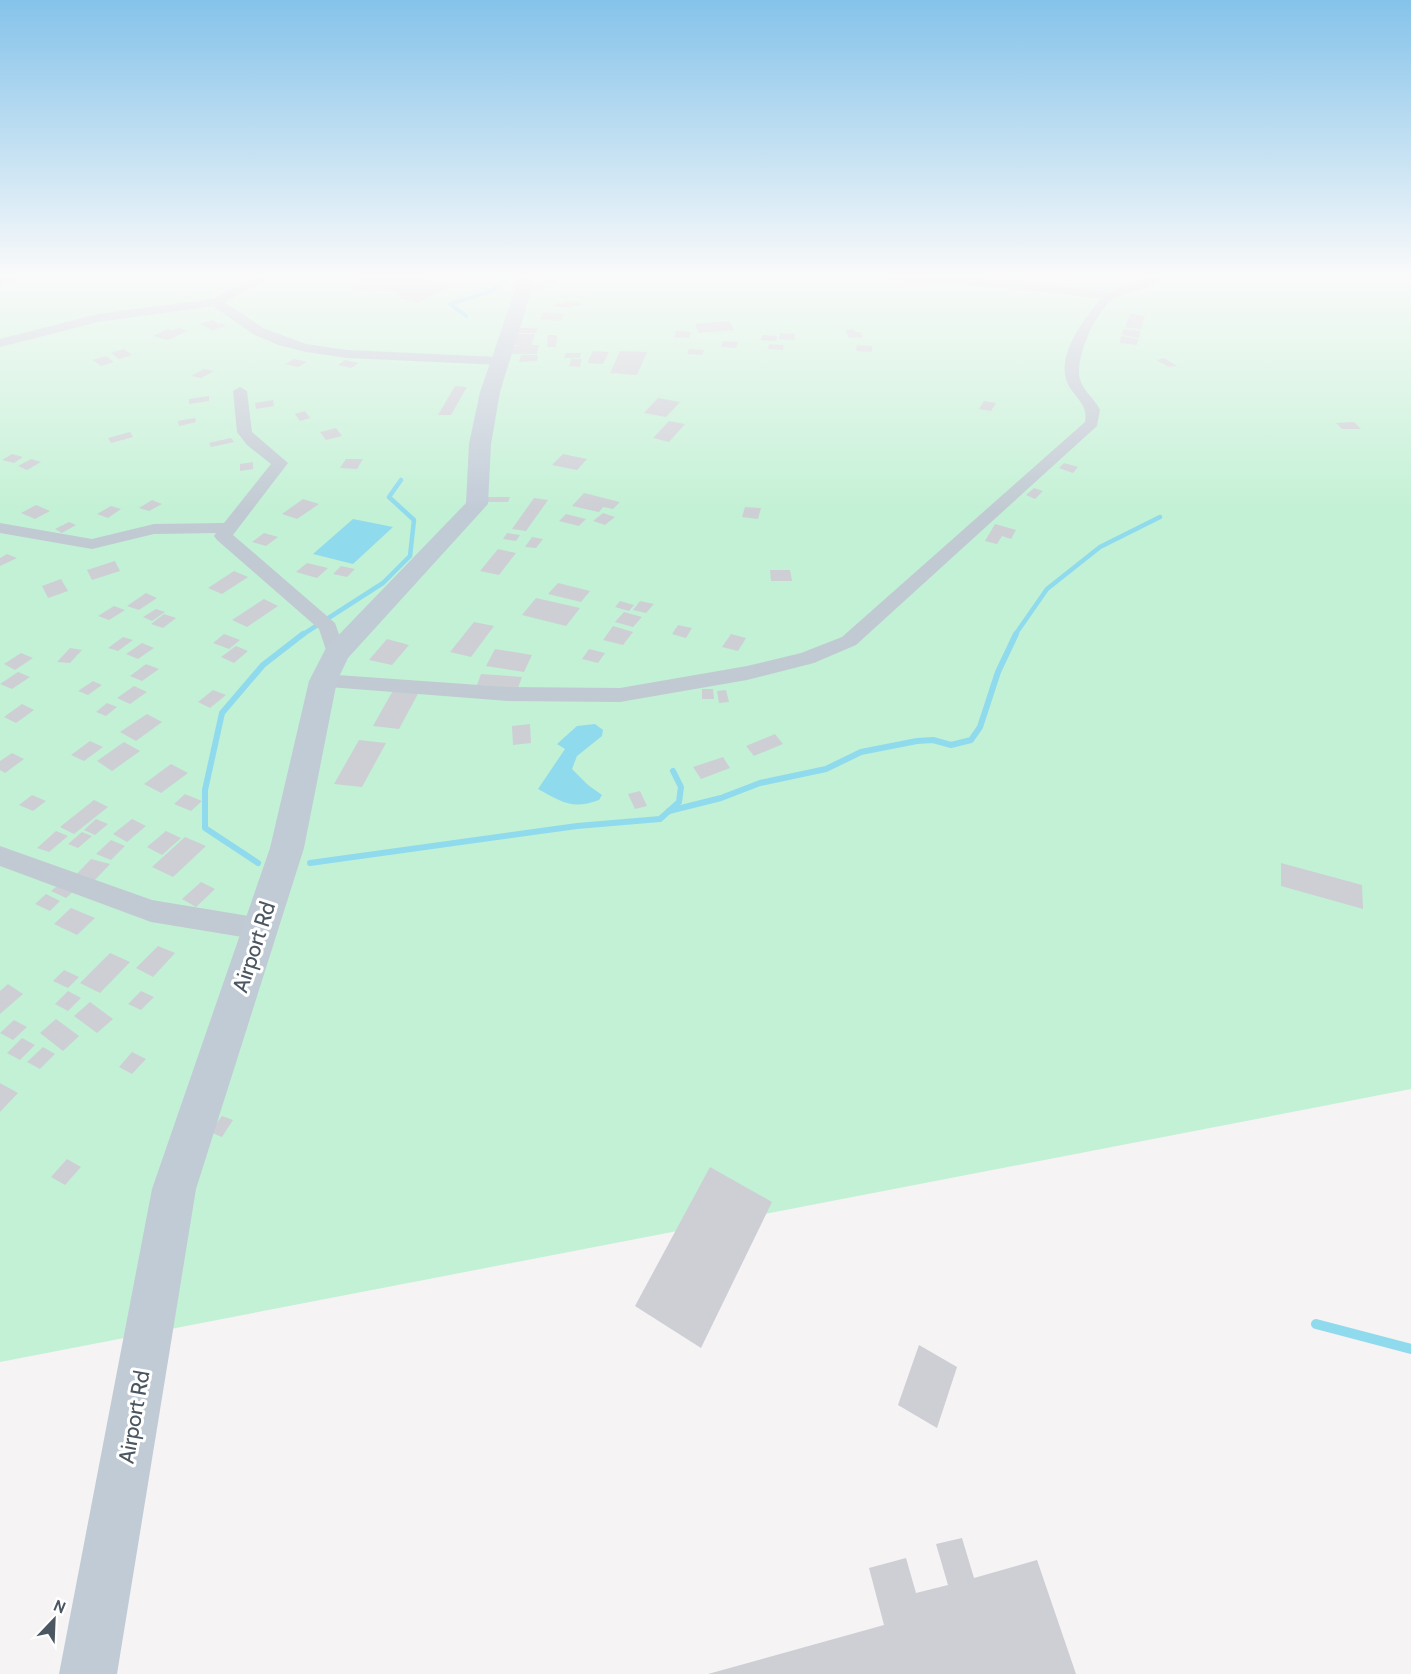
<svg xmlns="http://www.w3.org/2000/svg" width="1411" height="1674" viewBox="0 0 1411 1674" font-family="Cabin,sans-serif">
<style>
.green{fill:#c3f1d5}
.water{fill:#90daee}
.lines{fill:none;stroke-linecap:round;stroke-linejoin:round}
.stream-far3{stroke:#90daee;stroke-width:4}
.stream-far2{stroke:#90daee;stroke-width:4.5}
.stream-far1{stroke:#90daee;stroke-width:6}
.stream{stroke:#90daee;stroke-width:10}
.building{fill:#cdcfd5}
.minor{fill:#c1cad2;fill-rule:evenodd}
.secondary{fill:#c1cbd6;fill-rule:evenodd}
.labels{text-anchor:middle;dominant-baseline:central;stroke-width:6;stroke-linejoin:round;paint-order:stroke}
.street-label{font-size:22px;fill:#4a5661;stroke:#fff}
</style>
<rect width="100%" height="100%" fill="#f5f3f3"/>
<polygon class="green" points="0,276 1411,276 1411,1089 0,1362"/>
<g class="water">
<polygon points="353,519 393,527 353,564 313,554"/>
<path d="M595 724 603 730 602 736 577 756 572 769 588 785 602 795 599 800C572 810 562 802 538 789L565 749 557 744 577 726Z"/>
</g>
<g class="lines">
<polyline class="stream-far3" points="466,316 450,304 492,291 506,279 504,276"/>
<g class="stream-far2">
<polyline points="302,635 383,583 410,556 414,520 389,497 401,480"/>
<polyline points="1015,635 1047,589 1100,547 1160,517"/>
</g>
<g class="stream-far1">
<polyline points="669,811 721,798 760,783 826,769 861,752 917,741 933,740 951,745 971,740 980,727 998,672 1016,634"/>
<polyline points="258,863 205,828 205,790 222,713 263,665 303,634"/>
<polyline points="310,863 577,826 660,819 679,802 681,787 673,771"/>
</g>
<polyline class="stream" points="1316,1324 1411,1349"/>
</g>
<g class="building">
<polygon points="365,276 410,276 454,286 418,303 398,298 402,296 397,295 400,293 381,289 369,292 351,288 366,280 360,279"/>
<polygon points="545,276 558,276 552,286 547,285 543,292 531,291 535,285 540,285 544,279 553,280 544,278"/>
<polygon points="567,301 582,303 579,306 571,306 569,308 553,306 557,303 564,304"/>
<polygon points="544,312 565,314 560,321 539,319"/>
<polygon points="1130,313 1145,316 1141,329 1125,327"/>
<polygon points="213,320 218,324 221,323 226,326 213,330 200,324"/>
<polygon points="729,321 734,330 699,333 695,324"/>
<polygon points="178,328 187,331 168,340 153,336 168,329 173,331"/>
<polygon points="516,328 537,328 536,333 514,333"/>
<polygon points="853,329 855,332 860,332 863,337 849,338 845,330"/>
<polygon points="1123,329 1140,331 1139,338 1122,335"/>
<polygon points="676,331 691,332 689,338 674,337"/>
<polygon points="780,333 795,334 794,340 779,339"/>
<polygon points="513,334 535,334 531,345 539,345 537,354 511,354 513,346 523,345 510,345"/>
<polygon points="548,335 557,335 556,347 547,347"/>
<polygon points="763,335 777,336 776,341 761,340"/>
<polygon points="1121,336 1138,339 1137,345 1120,343"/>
<polygon points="723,341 738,342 736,348 721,347"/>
<polygon points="769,344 784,345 783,350 768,349"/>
<polygon points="857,345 872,346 872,352 856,351"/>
<polygon points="124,349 132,355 119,359 111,353"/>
<polygon points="689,349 704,350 702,355 687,354"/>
<polygon points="593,351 609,352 603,364 587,363"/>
<polygon points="620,351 647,352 637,375 610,373"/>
<polygon points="566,353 581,353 580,358 564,358"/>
<polygon points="521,355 538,355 537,361 519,362"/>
<polygon points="106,356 114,362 101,366 92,360"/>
<polygon points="1164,358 1177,366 1169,367 1156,360"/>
<polygon points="294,359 307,362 298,367 285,364"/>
<polygon points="571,359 582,359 580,367 569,366"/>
<polygon points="345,360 359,363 351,368 338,365"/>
<polygon points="204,369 214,371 201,378 191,376"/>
<polygon points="455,386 467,387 451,415 438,415"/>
<polygon points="209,396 209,401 189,404 189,399"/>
<polygon points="658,398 680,402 666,417 644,413"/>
<polygon points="273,400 274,406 256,409 255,403"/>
<polygon points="984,401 996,403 991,411 979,409"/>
<polygon points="305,411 310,418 300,421 295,414"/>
<polygon points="195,418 196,422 179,426 178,421"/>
<polygon points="669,421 685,424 669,442 653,438"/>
<polygon points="1354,422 1361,429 1342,429 1336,423"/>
<polygon points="336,428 342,436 326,440 320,432"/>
<polygon points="130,432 133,437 111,443 108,438"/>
<polygon points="231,438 234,442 211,447 209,443"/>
<polygon points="12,454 23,457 14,463 2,460"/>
<polygon points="563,454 587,459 577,470 552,465"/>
<polygon points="31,459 41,462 27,470 18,466"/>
<polygon points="346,459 363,459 357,469 340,468"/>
<polygon points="253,462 253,469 240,471 240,464"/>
<polygon points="1064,463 1078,467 1073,473 1059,468"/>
<polygon points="1034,488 1043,491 1035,499 1026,495"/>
<polygon points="584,493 620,502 613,509 603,507 599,512 572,506"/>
<polygon points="484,497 510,497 508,502 482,502"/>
<polygon points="534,498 548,500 526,531 512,529"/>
<polygon points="303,499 319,504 297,519 282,514"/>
<polygon points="152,500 162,504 149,511 139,508"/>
<polygon points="36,505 50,511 35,519 21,513"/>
<polygon points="111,506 121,509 108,518 97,514"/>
<polygon points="745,507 761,508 758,519 742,517"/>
<polygon points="603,513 615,517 605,525 593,521"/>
<polygon points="566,514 586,519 579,526 559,521"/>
<polygon points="69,522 76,525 62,533 55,529"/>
<polygon points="995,524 1016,530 1011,539 1002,536 997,544 985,541"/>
<polygon points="264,533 278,537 266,546 252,542"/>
<polygon points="507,533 520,535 516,541 503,539"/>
<polygon points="532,537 543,539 536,548 525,547"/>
<polygon points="498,549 516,553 499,575 480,571"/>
<polygon points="7,554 17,558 0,566 0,558"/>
<polygon points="115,561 120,571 92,580 87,570"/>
<polygon points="307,563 328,568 317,578 296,572"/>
<polygon points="341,566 355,569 347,577 333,574"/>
<polygon points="770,570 790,570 792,581 771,581"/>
<polygon points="234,571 248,577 222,594 208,588"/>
<polygon points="61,579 68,591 48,598 42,586"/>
<polygon points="558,583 590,591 581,602 548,594"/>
<polygon points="146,593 157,598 139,610 127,606"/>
<polygon points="536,598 580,608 566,626 522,615"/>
<polygon points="264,599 278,606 247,627 232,620"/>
<polygon points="620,601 634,605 629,611 615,607"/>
<polygon points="640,601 654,604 646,613 633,610"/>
<polygon points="114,606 125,610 109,620 98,616"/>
<polygon points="156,609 165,612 152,621 143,617"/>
<polygon points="624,612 642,617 633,627 615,622"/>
<polygon points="164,614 176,618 163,628 151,624"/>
<polygon points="474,622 494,626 471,657 450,652"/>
<polygon points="678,625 692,628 686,638 672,634"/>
<polygon points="613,626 633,632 623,645 603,640"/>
<polygon points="224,634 240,640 229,649 213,643"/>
<polygon points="731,634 746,638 738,651 722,647"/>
<polygon points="123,637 133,640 118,651 108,648"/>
<polygon points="387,639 409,645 392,665 369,660"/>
<polygon points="142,643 154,648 138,659 126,654"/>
<polygon points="236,646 248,651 234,663 221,657"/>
<polygon points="70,648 82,650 70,663 57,662"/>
<polygon points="495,649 532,655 524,672 486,666"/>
<polygon points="589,649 605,653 598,663 582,659"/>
<polygon points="21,653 33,658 15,670 4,664"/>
<polygon points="146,664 159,669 142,681 130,676"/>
<polygon points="18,672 30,677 12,689 0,684"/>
<polygon points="481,674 522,677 518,688 477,685"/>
<polygon points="93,681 102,685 88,695 78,691"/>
<polygon points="134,686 147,692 130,704 117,698"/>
<polygon points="395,687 420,690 399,729 373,726"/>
<polygon points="702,689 713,689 714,699 702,699"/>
<polygon points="213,690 226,695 210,708 198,702"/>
<polygon points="726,690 729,702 719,703 717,691"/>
<polygon points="107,703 117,707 106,716 96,712"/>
<polygon points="22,704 34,710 16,723 4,717"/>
<polygon points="147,714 162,722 136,741 120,732"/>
<polygon points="530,724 531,743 513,745 512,726"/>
<polygon points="775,734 783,744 754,756 746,746"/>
<polygon points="359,740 386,743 362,787 334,784"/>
<polygon points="90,741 103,747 84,761 71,755"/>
<polygon points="124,742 140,751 112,771 97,761"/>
<polygon points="12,753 24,759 5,773 0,770 0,761"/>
<polygon points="723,757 730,768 701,779 693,767"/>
<polygon points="171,764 188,773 161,793 144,784"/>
<polygon points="640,791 647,806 635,809 628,794"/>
<polygon points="185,794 202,801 191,811 174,804"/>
<polygon points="32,795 46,801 33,811 19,805"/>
<polygon points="94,800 108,807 74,834 60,827"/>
<polygon points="96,819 108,824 95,835 84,830"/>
<polygon points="132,819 146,826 127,842 113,834"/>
<polygon points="56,831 68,836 49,852 37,848"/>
<polygon points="166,831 181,838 162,855 147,847"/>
<polygon points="82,832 92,836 78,848 68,844"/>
<polygon points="185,837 206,846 173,877 152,867"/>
<polygon points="111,840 125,846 111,860 96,854"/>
<polygon points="91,859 110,864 92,883 73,878"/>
<polygon points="1281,863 1362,885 1363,909 1281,886"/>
<polygon points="62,882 76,889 66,898 51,891"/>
<polygon points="201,882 215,889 196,907 182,899"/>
<polygon points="46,894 60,901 50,911 35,904"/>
<polygon points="71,908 95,918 77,935 54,924"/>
<polygon points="158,946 175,953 153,977 136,968"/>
<polygon points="110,953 130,962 100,993 80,983"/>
<polygon points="64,970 79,977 68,988 53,981"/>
<polygon points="8,984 23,994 0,1014 0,991"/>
<polygon points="68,991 81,998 68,1011 55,1004"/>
<polygon points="141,991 154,997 141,1010 128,1004"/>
<polygon points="90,1002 113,1019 97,1033 74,1016"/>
<polygon points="56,1019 79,1036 63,1051 40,1033"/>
<polygon points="14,1020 27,1027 13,1040 0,1033"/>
<polygon points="22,1038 35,1045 20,1060 7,1053"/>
<polygon points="43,1047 55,1054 40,1069 27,1062"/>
<polygon points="132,1052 146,1059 132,1074 119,1067"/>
<polygon points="0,1083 18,1093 0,1112"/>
<polygon points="222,1116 233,1120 222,1137 210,1132"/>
<polygon points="67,1159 81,1167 65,1185 51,1177"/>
<polygon points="710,1167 772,1202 701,1348 635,1306"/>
<polygon points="919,1345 957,1367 937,1428 898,1405"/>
<polygon points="962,1538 974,1578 1037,1560 1076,1674 708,1674 884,1625 869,1568 906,1558 916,1593 948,1585 936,1544"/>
</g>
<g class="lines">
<g class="minor">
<polygon points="4,276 24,276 0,285 0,277"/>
<polygon points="259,276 275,276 224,302 263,328 306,344 347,350 500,357 507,361 500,365 347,358 306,352 278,345 253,334 213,306 98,322 0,347 0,339 98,314 212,299"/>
<path d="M875 276H936L1027 282 1108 292 1152 276H1169C1156 287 1133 290 1117 297 1097 306 1074 359 1080 379 1083 391 1095 399 1100 410L1097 426 856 645 814 663 747 680 620 702 508 701 316 686 313 681 316 676 323 674 508 687 620 688 747 666 801 653 842 637 1085 422C1088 406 1078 400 1070 388 1052 360 1083 320 1101 299L1027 290 881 279Z"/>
<polygon points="240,387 247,391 252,432 288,463 233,535 335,623 346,654 343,659 336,660 329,659 319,629 217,540 214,536 216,533 154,534 92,549 0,533 0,523 92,539 154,524 224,523 271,464 247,445 237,432 233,391"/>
<polygon points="0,846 152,900 260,918 269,921 273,929 269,937 260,940 151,922 0,866"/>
</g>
<polygon class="secondary" points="520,276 536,276 500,392 491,444 488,504 348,658 337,681 304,848 196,1189 117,1674 59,1674 152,1189 270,848 309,681 326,648 466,503 469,444 480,392"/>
</g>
<linearGradient id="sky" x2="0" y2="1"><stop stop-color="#85c3ea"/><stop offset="0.54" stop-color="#fafafa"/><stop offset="1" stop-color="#fafafa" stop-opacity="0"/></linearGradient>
<rect width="1411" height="511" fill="url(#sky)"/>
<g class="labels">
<g class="street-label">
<text transform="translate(254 947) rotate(-72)">Airport Rd</text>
<text transform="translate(134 1417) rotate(-80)">Airport Rd</text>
</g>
</g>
<g transform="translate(54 1620) rotate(23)" stroke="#ffffff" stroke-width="4.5" paint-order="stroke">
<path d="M0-4.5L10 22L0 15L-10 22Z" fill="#4a5661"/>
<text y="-9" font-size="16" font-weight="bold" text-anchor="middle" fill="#4a5661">N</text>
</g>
</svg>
